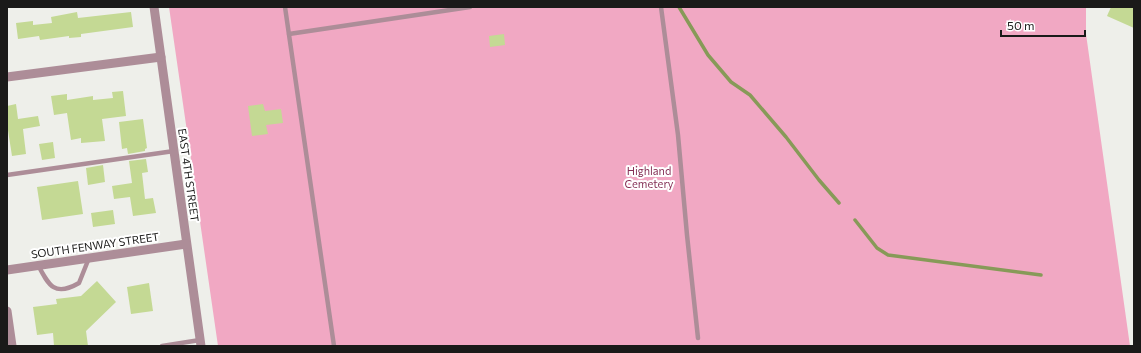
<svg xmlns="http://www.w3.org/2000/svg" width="1141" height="353" viewBox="0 0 1141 353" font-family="Commissioner,sans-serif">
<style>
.green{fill:#f1a8c3}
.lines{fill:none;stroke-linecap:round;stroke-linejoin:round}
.stream{stroke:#879a58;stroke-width:3.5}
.building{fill:#c4d994}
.service{stroke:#ad8d98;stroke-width:4.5}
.minor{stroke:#ad8d98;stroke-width:9}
.labels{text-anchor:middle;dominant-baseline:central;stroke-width:4;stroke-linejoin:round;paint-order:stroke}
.park-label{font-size:11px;fill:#842f55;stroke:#fff}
.street-label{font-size:11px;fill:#1a1a19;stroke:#fff}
</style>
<rect width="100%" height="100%" fill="#eeefea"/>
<polygon class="green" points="169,7 1086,7 1086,34 1130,346 218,346"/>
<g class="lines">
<g class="stream">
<polyline points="679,7 708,55 731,82 750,95 786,137 819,180 839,203"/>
<polyline points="855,220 877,248 888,255 1041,275"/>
</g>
</g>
<g class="building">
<polygon points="1111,7 1134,7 1134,28 1107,16"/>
<polygon points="77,12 78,18 131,12 133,27 81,34 81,37 69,38 69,36 40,40 39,36 18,39 16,23 33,21 33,25 52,23 51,17"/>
<polygon points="504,34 505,45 490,47 489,36"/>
<polygon points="123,91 126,116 102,119 105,141 81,143 81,138 71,140 67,113 54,115 51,96 67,94 67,100 93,96 93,100 113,98 112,92"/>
<polygon points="16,104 18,119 38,116 40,126 23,129 26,154 12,156 7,124 7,106"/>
<polygon points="263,104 265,111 281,109 283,123 266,125 268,134 252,136 248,106"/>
<polygon points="143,119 147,148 145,149 145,151 128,154 127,148 122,149 119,122"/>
<polygon points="53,142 55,158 42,160 39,144"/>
<polygon points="146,159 148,172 142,173 145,199 153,198 156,213 133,216 130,197 114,199 112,186 132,183 129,161"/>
<polygon points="103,165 105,182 88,185 86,168"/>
<polygon points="78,181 83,214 42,220 37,187"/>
<polygon points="113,210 115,224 93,227 91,213"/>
<polygon points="97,281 116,302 86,331 88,346 54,346 53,333 37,335 33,307 57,304 56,299 81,296"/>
<polygon points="149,283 153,311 131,314 127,287"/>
</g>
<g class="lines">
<g class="service">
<polyline points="285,7 334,346"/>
<polyline points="661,7 678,135 687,235 698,338"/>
<polyline points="289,34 470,7"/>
<polyline points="7,175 174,151"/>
<path d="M38 265C49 286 55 297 79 283L89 258"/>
<polyline points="162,346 200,340"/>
</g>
<g class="minor">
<polyline points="154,7 201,346"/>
<polyline points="7,77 161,57"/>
<polyline points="7,270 186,244"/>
<polyline points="7,311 12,346"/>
</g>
</g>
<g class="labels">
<g class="park-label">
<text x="649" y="170">Highland<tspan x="649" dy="13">Cemetery</tspan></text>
</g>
<g class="street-label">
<text transform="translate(189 175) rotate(82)">EAST 4TH STREET</text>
<text transform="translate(95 245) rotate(-8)">SOUTH FENWAY STREET</text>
</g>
</g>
<rect width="1141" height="353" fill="none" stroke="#1a1a19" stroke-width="16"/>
<path d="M1001 30v6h84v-6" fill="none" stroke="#1a1a19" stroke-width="2"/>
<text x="1007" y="30" font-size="12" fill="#1a1a19" stroke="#ffffff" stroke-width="3" paint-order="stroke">50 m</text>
</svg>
